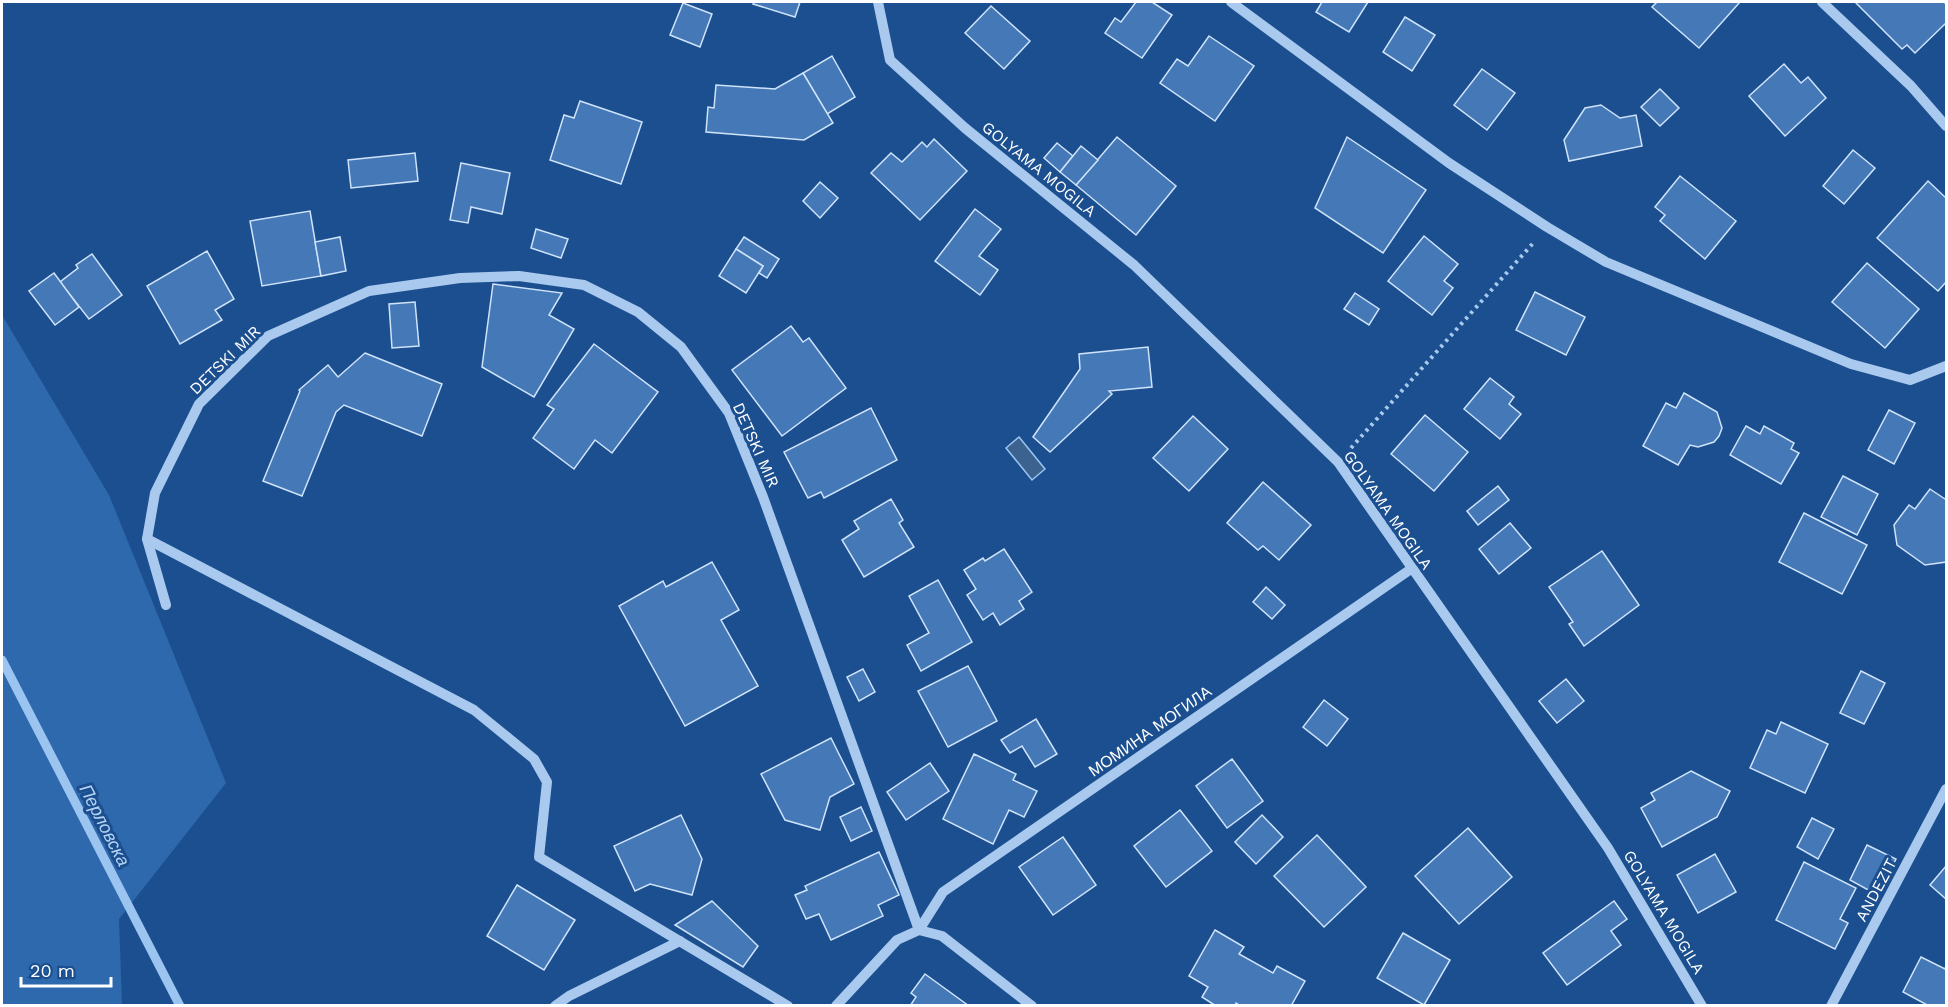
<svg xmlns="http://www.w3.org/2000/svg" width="1948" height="1007" viewBox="0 0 1948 1007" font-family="'Work Sans',sans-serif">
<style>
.green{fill:#2e69ad}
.water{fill:#3c6290;stroke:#9cc4f0;stroke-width:1.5}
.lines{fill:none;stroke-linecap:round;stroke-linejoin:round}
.stream{stroke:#9cc4f0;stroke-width:9}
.building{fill:#4478b7;stroke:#cfe3fa;stroke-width:1.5}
.path{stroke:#a9c9ee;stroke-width:4;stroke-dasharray:3 4.5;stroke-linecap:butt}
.minor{stroke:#a9c9ee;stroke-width:10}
.labels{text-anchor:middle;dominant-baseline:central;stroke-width:6;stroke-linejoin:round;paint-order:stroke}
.street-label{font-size:16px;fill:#fff;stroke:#1b4f8f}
.water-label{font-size:18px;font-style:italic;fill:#b5d3f5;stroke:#1b4f8f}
</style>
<rect width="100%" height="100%" fill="#1b4f8f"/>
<polygon class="green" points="2,315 109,495 226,783 119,919 122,1005 3,1006 2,1003"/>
<polygon class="water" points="1019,437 1045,469 1032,480 1006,448"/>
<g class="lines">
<polyline class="stream" points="2,660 180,1006"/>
</g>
<g class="building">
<polygon points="754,2 800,2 795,17 753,4"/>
<polygon points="1136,2 1152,2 1172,15 1142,58 1105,33 1115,18 1121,22"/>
<polygon points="1322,2 1368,2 1349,32 1316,12"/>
<polygon points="1657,2 1740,2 1699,48 1652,7"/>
<polygon points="1855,2 1944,2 1946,4 1946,23 1915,53 1907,45 1902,49"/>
<polygon points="683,3 712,14 700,47 670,35"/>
<polygon points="991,6 1030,41 1004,69 965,33"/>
<polygon points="1405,17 1435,35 1412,71 1383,52"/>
<polygon points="1209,36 1254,66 1215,121 1160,83 1177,59 1188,66"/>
<polygon points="832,56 855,97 827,114 803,73"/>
<polygon points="1784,64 1801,83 1808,77 1826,98 1785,136 1749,96"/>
<polygon points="1482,69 1515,93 1487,130 1454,105"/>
<polygon points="803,73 833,123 804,140 706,132 708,107 714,108 716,85 775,89"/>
<polygon points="1660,89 1679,108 1660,126 1641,107"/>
<polygon points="580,101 642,122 621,184 550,160 564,115 574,118"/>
<polygon points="1601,105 1620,118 1636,115 1642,146 1569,161 1564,140 1585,108"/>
<polygon points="1117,137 1176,186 1136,235 1076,185"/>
<polygon points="1347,137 1426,190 1383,253 1315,208"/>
<polygon points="934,139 967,171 920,220 871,173 891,153 902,162 922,142 927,147"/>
<polygon points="1057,143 1073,156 1060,172 1044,158"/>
<polygon points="1081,146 1098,160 1076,185 1060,172"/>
<polygon points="1853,150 1875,168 1844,204 1823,186"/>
<polygon points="415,153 418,181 351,188 348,160"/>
<polygon points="461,163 510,173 502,214 471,207 468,223 450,220"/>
<polygon points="1680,176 1736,221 1705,259 1660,221 1665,215 1655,207"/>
<polygon points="1928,181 1946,198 1946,282 1938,291 1877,238"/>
<polygon points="820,182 838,198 820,218 803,201"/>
<polygon points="975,209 1001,229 979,256 998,270 980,295 935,261"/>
<polygon points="310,211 321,276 262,286 250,221"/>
<polygon points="536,229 568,239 561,258 531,248"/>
<polygon points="1424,236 1458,264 1444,281 1453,288 1432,315 1388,281"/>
<polygon points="340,237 346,271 321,276 315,242"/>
<polygon points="744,237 779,259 767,278 759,273 763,266 736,249"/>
<polygon points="736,249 763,266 746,293 719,276"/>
<polygon points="207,251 234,299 215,310 222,320 180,344 147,286"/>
<polygon points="92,254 122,295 89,319 60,282 78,268 76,265"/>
<polygon points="1867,263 1919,309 1885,348 1832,302"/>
<polygon points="54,273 79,307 55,325 29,291"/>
<polygon points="493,284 562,293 549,315 574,329 534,397 482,367"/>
<polygon points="1535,292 1585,317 1566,355 1516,330"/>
<polygon points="1355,293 1379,309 1369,325 1344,309"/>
<polygon points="415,302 419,346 392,348 389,304"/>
<polygon points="791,326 803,342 809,338 846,388 782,436 732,370"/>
<polygon points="594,344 658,392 612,453 595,440 574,469 533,438 554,409 547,405"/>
<polygon points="1148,347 1152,387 1109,391 1112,394 1050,452 1033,437 1080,369 1079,354"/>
<polygon points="365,353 442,384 422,436 344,405 336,412 302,496 263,481 300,391 299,390 328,365 338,377"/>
<polygon points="1490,378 1514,397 1509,404 1521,414 1500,439 1464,409"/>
<polygon points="1684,393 1717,412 1722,428 1719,436 1714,442 1698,447 1690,445 1678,465 1643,446 1666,403 1676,408"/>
<polygon points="871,408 897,460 824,498 821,492 808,498 784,452"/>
<polygon points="1889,410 1915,423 1894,464 1868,450"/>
<polygon points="1425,415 1468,452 1434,491 1391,454"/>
<polygon points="1193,416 1228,449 1189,491 1153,458"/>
<polygon points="1746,426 1760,434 1764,426 1794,443 1791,449 1799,453 1781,484 1730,455"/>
<polygon points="1843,476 1878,494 1857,535 1821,517"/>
<polygon points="1263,482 1311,525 1279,560 1263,546 1258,550 1227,523"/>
<polygon points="1498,486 1509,500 1478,525 1467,511"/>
<polygon points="1930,489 1945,499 1946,497 1946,562 1925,565 1897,545 1894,525 1909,505 1915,509"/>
<polygon points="891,499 903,520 899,523 914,547 864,577 842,540 859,529 854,521"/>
<polygon points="1804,513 1867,545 1842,594 1779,562"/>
<polygon points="1510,523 1531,548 1499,574 1479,549"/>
<polygon points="1004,549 1032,592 1019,601 1024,609 1000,625 993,613 983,620 967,595 976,589 964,570 983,558 985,561"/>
<polygon points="1602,551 1639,605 1584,646 1569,624 1573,622 1549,587"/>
<polygon points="712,562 739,610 721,620 758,686 685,726 619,606 663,581 666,587"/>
<polygon points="938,580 972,642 921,671 907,645 929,633 909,596"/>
<polygon points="1266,587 1285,605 1272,619 1253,602"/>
<polygon points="968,666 997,721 948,747 918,691"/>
<polygon points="863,669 875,692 859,701 847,677"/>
<polygon points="1861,671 1885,683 1864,724 1840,713"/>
<polygon points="1566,679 1584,701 1557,723 1539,701"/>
<polygon points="1324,700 1348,719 1327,746 1303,727"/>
<polygon points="1036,719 1057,754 1035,767 1022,746 1010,753 1001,740"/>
<polygon points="1781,722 1828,744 1805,793 1750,768 1767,730 1776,734"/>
<polygon points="831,738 854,784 830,797 820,830 785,820 761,774"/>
<polygon points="974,754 1016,774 1013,780 1037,791 1024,817 1009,810 993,844 943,819"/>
<polygon points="1232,759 1263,801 1227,828 1196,786"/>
<polygon points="930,763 949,791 906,820 887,792"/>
<polygon points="1691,771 1730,791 1717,817 1662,847 1641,808 1655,800 1651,793"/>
<polygon points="861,807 872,831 851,841 840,817"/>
<polygon points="1180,810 1212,851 1166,887 1134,846"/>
<polygon points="681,815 702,859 692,895 650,884 635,891 614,846"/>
<polygon points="1262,815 1283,837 1256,864 1235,842"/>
<polygon points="1812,818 1834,829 1818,859 1797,847"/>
<polygon points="1468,828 1512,877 1459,924 1415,876"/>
<polygon points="1317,835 1366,887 1324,927 1274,876"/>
<polygon points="1063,837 1096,885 1053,915 1019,867"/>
<polygon points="1867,845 1896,859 1887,876 1880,872 1870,891 1850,880"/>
<polygon points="879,852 899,895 878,905 883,916 831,940 819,914 806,919 795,895 807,890 805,886"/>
<polygon points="1715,854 1736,892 1698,913 1677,875"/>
<polygon points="1804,862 1856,888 1840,919 1848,923 1835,949 1776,920"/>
<polygon points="1946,866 1946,899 1930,885"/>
<polygon points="517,885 575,920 544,970 487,936"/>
<polygon points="712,901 758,946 743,967 675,925"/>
<polygon points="1614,901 1627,919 1611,931 1621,945 1567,985 1543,953"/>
<polygon points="1215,930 1244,947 1239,954 1273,973 1277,966 1305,981 1291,1006 1241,1006 1236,1003 1235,1006 1216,1006 1202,997 1208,987 1189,976"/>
<polygon points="1403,933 1450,960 1424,1005 1377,978"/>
<polygon points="1921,957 1945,969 1946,966 1946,1006 1929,1006 1903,992"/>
<polygon points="925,974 969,1006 910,1006 916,997 911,993"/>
</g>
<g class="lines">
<polyline class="path" points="1351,448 1535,241"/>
<g class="minor">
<polyline points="878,2 890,60 965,128 1134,265 1338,462 1608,848 1702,1006"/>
<polyline points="1231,2 1449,163 1547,227 1606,262 1851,364 1910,380 1946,366"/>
<polyline points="1822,2 1911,86 1946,126"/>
<polyline points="147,539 474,710 534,759 547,782 539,857 788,1006"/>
<polyline points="166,605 147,539 155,493 199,404 268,336 369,291 460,278 519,276 584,285 638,312 681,347 729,413 763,497 919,930"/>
<polyline points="919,930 943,892 1411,569"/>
<polyline points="919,930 942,936 1032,1006"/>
<polyline points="555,1006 569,996 680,941"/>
<polyline points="836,1006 897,940 919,930"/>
<polyline points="1831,1006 1946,789"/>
</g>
</g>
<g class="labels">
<g class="street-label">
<text transform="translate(1039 169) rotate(39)">GOLYAMA MOGILA</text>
<text transform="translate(225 360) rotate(-44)">DETSKI MIR</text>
<text transform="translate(756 445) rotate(66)">DETSKI MIR</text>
<text transform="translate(1388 510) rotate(55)">GOLYAMA MOGILA</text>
<text transform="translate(1150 731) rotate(-35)">МОМИНА МОГИЛА</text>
<text transform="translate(1876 890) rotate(-62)">ANDEZIT</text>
<text transform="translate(1664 912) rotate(59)">GOLYAMA MOGILA</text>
</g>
<g class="water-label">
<text transform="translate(105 825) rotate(63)">Перловска</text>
</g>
</g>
<rect width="1948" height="1007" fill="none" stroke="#ffffff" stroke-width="6"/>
<path d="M21 977v9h90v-9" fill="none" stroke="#ffffff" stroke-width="3"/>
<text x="30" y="977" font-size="18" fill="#ffffff" stroke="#1b4f8f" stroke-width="4.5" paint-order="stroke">20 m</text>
</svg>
